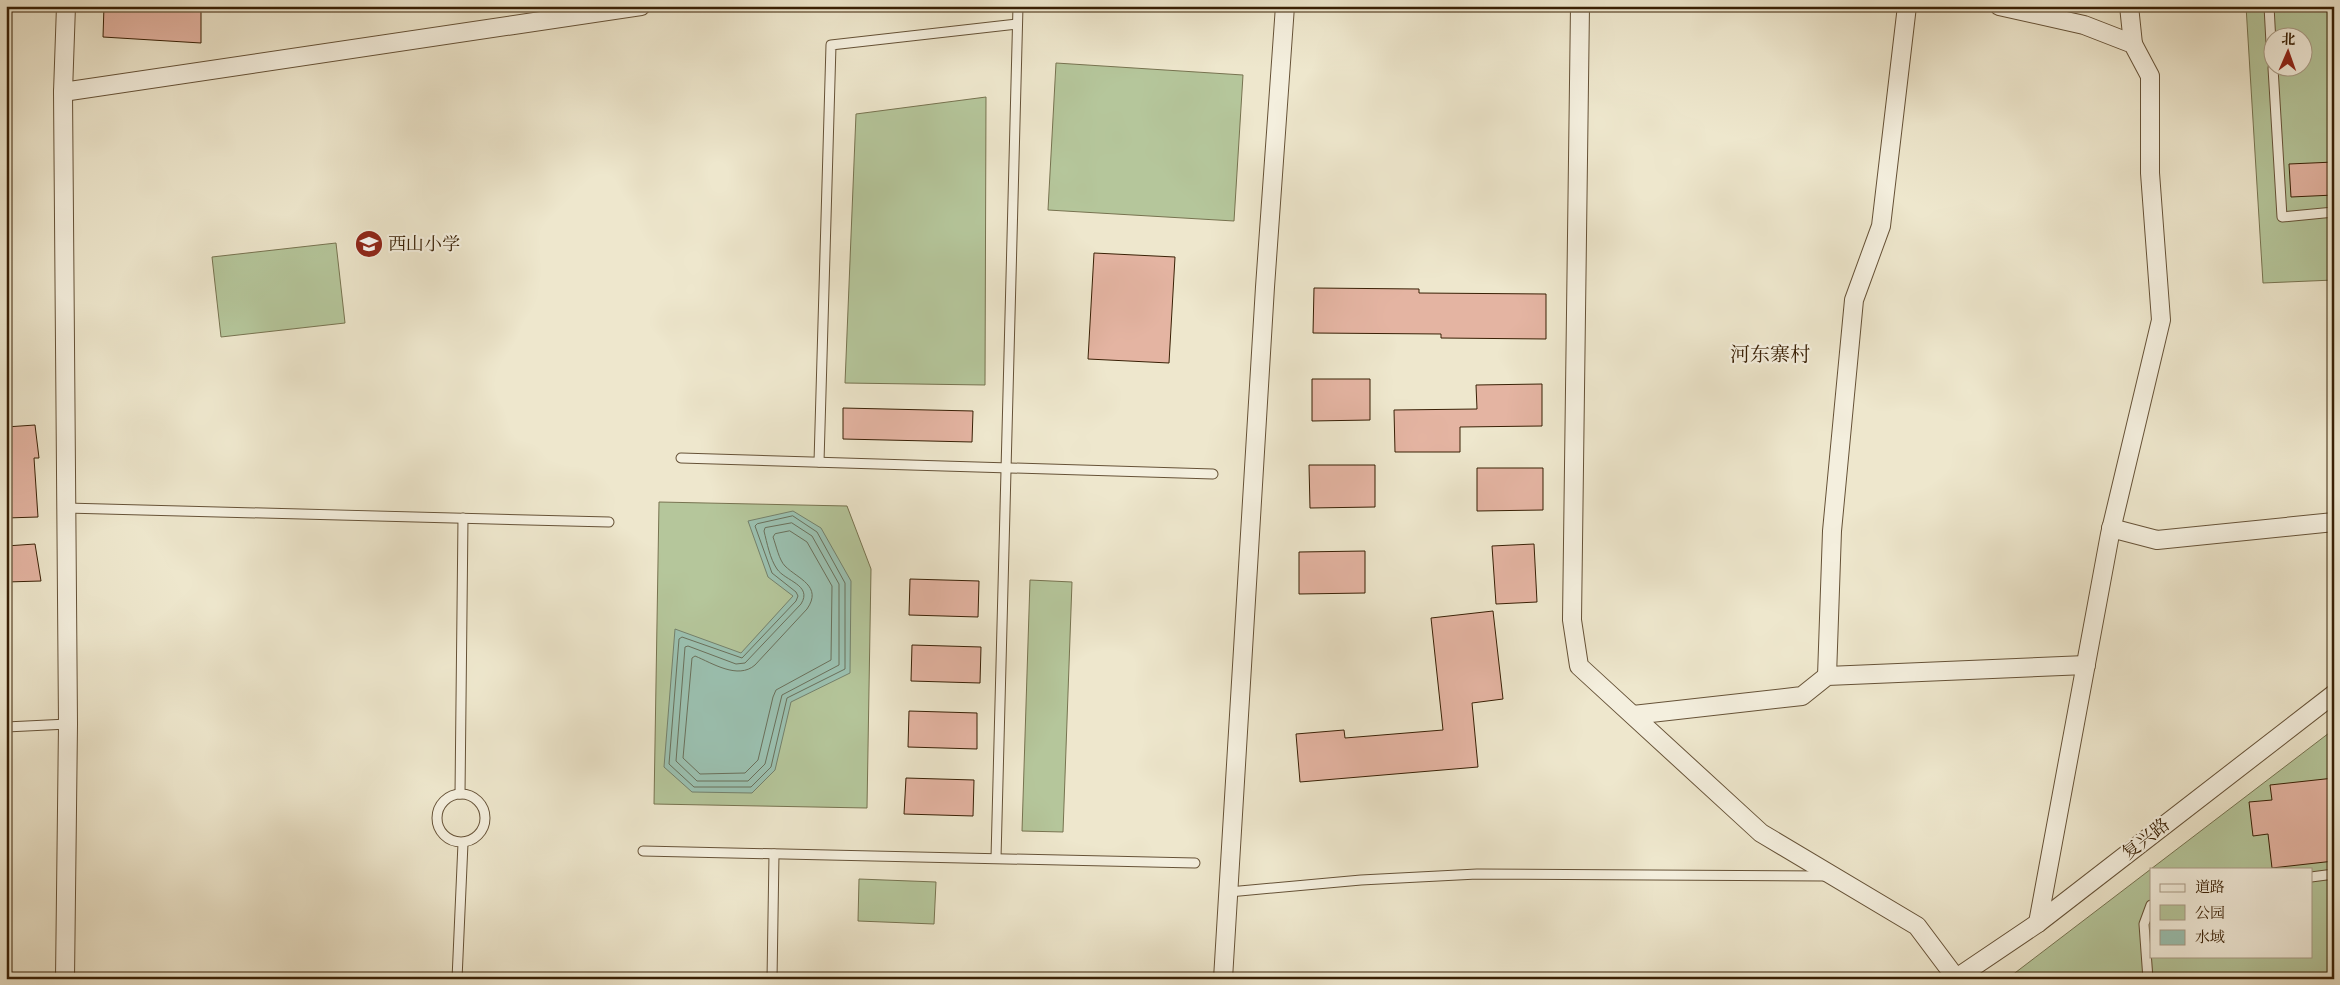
<svg xmlns="http://www.w3.org/2000/svg" width="2340" height="985" viewBox="0 0 2340 985" font-family="Cardo,'Noto Serif SC',serif">
<style>
.green{fill:#b5c69b;stroke:#777350;fill-rule:evenodd}
.water{fill:#9bc1b1;stroke:#74816c}
.lines{fill:none;stroke-linecap:round;stroke-linejoin:round}
.shore{stroke:#6a705b;stroke-width:1}
.building{fill:#e4b4a2;stroke:#392005}
.service-casing{stroke:#665237;stroke-width:11}
.minor-casing{stroke:#665237;stroke-width:20}
.service{stroke:#f4efde;stroke-width:9}
.minor{stroke:#f4efde;stroke-width:18}
.labels{text-anchor:middle;dominant-baseline:central;stroke-width:4.5;stroke-linejoin:round;paint-order:stroke}
.poi-label{font-size:18px;fill:#392005;stroke:#f4efde;text-anchor:start}
.street-label{font-size:18px;fill:#392005;stroke:#f4efde}
.quarter-label{font-size:20px;fill:#392005;stroke:#f4efde}
</style>
<rect width="100%" height="100%" fill="#eee7cd"/>
<filter id="stains"><feTurbulence type="fractalNoise" baseFrequency=".004" numOctaves="4"/><feColorMatrix values="0 0 0 0 .2 0 0 0 0 .09 0 0 0 0 .02 0 0 0 .5 -.17"/></filter>
<radialGradient id="worn" r=".72"><stop offset=".6" stop-color="#630" stop-opacity="0"/><stop offset="1" stop-color="#630" stop-opacity=".3"/></radialGradient>
<g class="green">
<path d="M2246 6H2334V280L2263 283ZM2272 38H2302V68H2272Z"/>
<polygon points="1056,63 1243,75 1234,221 1048,210"/>
<polygon points="986,97 985,385 845,383 856,114"/>
<polygon points="336,243 345,323 221,337 212,257"/>
<polygon points="659,502 847,506 871,569 867,808 654,804"/>
<polygon points="1030,580 1072,582 1063,832 1022,831"/>
<path d="M2334 730V979H2007L2329 733ZM2151 869H2311V956H2151Z"/>
<polygon points="859,879 936,882 934,924 858,921"/>
</g>
<polygon class="water" points="793,511 821,528 851,581 850,673 791,702 775,770 752,793 692,792 664,767 675,629 741,653 793,596 768,577 748,521"/>
<g class="lines">
<g class="shore">
<polygon points="793,516 817,532 845,583 845,669 787,698 771,767 751,787 694,787 669,764 679,639 682,637 742,658 796,601 798,596 796,592 772,573 755,526 757,524"/>
<path d="M792 523 812 536 839 584V665L782 695 765 764 748 781H697L676 761 685 647 688 646 736 664 745 663 801 604C813 585 785 581 777 569 770 559 767 543 764 531L765 528Z"/>
<path d="M790 531 807 542 832 586 831 660 776 690 773 697 758 760 745 773 700 774 683 758 692 658 695 656C712 663 738 680 755 665L807 609C823 586 798 579 785 566 779 560 776 545 773 537L775 534Z"/>
</g>
</g>
<g class="building">
<polygon points="104,6 201,6 201,43 103,37"/>
<polygon points="2334,162 2334,195 2291,197 2289,164"/>
<polygon points="1094,253 1175,257 1169,363 1088,359"/>
<polygon points="1314,288 1419,289 1419,293 1546,294 1546,339 1441,338 1441,334 1313,333"/>
<polygon points="1312,379 1370,379 1370,420 1312,421"/>
<polygon points="1542,384 1542,426 1460,427 1460,452 1395,452 1394,410 1477,409 1476,385"/>
<polygon points="843,408 973,411 972,442 843,439"/>
<polygon points="35,425 39,458 34,458 38,517 6,518 6,427"/>
<polygon points="1309,465 1375,465 1375,507 1310,508"/>
<polygon points="1477,468 1543,468 1543,510 1477,511"/>
<polygon points="35,544 41,581 6,582 6,546"/>
<polygon points="1534,544 1537,602 1496,604 1492,546"/>
<polygon points="1365,551 1365,593 1299,594 1299,552"/>
<polygon points="910,579 979,581 978,617 909,615"/>
<polygon points="1493,611 1503,699 1472,703 1478,767 1300,782 1296,734 1344,730 1345,738 1443,730 1431,618"/>
<polygon points="912,645 981,647 980,683 911,681"/>
<polygon points="909,711 977,713 977,749 908,747"/>
<polygon points="906,778 974,780 973,816 904,814"/>
<polygon points="2334,778 2334,861 2272,868 2268,834 2253,836 2249,802 2272,800 2270,785"/>
</g>
<g class="lines">
<defs>
<g id="service">
<polyline points="2269,6 2272,62"/>
<polyline points="2273,68 2282,217 2334,212"/>
<polyline points="681,458 1213,474"/>
<polyline points="819,462 831,45 1017,24"/>
<polyline points="66,508 609,522"/>
<polyline points="6,727 68,724"/>
<circle cx="461" cy="818" r="24"/>
<polyline points="460,794 463,518"/>
<polyline points="643,851 1195,863"/>
<polyline points="996,858 1018,6"/>
<polyline points="2311,877 2334,874"/>
<polyline points="1229,892 1361,880 1477,874 1826,876"/>
<polyline points="457,979 463,843"/>
<polyline points="772,979 774,854"/>
<polyline points="2148,979 2144,924 2151,905"/>
</g>
<g id="minor">
<polyline points="1580,6 1572,620 1579,666 1761,833 1917,926 1956,978"/>
<polyline points="1999,6 2084,25 2133,44 2150,76 2150,173 2161,320 2110,534 2038,923"/>
<polyline points="2129,6 2133,44"/>
<polyline points="63,92 641,6"/>
<polyline points="2111,528 2157,540 2334,522"/>
<polyline points="1827,676 1832,531 1854,300 1881,226 1907,6"/>
<polyline points="1633,715 1802,696 1827,676 2086,665"/>
<polyline points="65,979 68,724 63,92 66,6"/>
<polyline points="1223,979 1265,287 1285,6"/>
<polyline points="1955,979 2038,923 2334,694"/>
</g>
</defs>
<use href="#service" class="service-casing"/>
<use href="#minor" class="minor-casing"/>
<use href="#service" class="service"/>
<use href="#minor" class="minor"/>
</g>
<defs>
<symbol id="school-disc" viewBox="-11 -11 22 22"><circle r="9.5" fill="#8f2418" stroke="#f4efde"/><path d="M0-5L7-2L0 1L-7-2ZM-4 1L0 2.5L4 1V4Q0 6-4 4Z" fill="#fff"/></symbol>
</defs>
<g fill-rule="evenodd">
<use href="#school-disc" x="353" y="228" width="32" height="32"/>
</g>
<g class="labels">
<g class="poi-label">
<text x="388" y="244">西山小学</text>
</g>
<g class="street-label">
<text transform="translate(2146 839) rotate(-38)">复兴路</text>
</g>
<g class="quarter-label">
<text x="1770" y="354">河东寨村</text>
</g>
</g>
<rect width="2340" height="985" fill="none" stroke="#eee7cd" stroke-width="25"/>
<rect x="8" y="8" width="2325" height="970" fill="none" stroke="#392005" stroke-width="2.5"/>
<rect x="12" y="12" width="2315" height="960" fill="none" stroke="#392005"/>
<rect x="2150" y="868" width="162" height="90" fill="#f4efde" stroke="#a99c87"/>
<rect x="2160" y="884" width="25" height="8" fill="#f4efde" stroke="#a99c87"/>
<text x="2195" y="892" font-size="15" fill="#392005">道路</text>
<rect x="2160" y="905" width="25" height="15" fill="#b5c69b" stroke="#a99c87"/>
<text x="2195" y="918" font-size="15" fill="#392005">公园</text>
<rect x="2160" y="930" width="25" height="15" fill="#9bc1b1" stroke="#a99c87"/>
<text x="2195" y="942" font-size="15" fill="#392005">水域</text>
<g transform="translate(2288 52) rotate(2)"><circle r="24" fill="#f4efde" stroke="#a99c87"/>
<path d="M0-4L9 19L0 12L-9 19Z" fill="#8f2418"/>
<text y="-8" font-size="14" font-weight="bold" text-anchor="middle" fill="#392005">北</text>
</g>
<rect width="100%" height="100%" filter="url(#stains)"/>
<rect width="100%" height="100%" fill="url(#worn)"/>
</svg>
